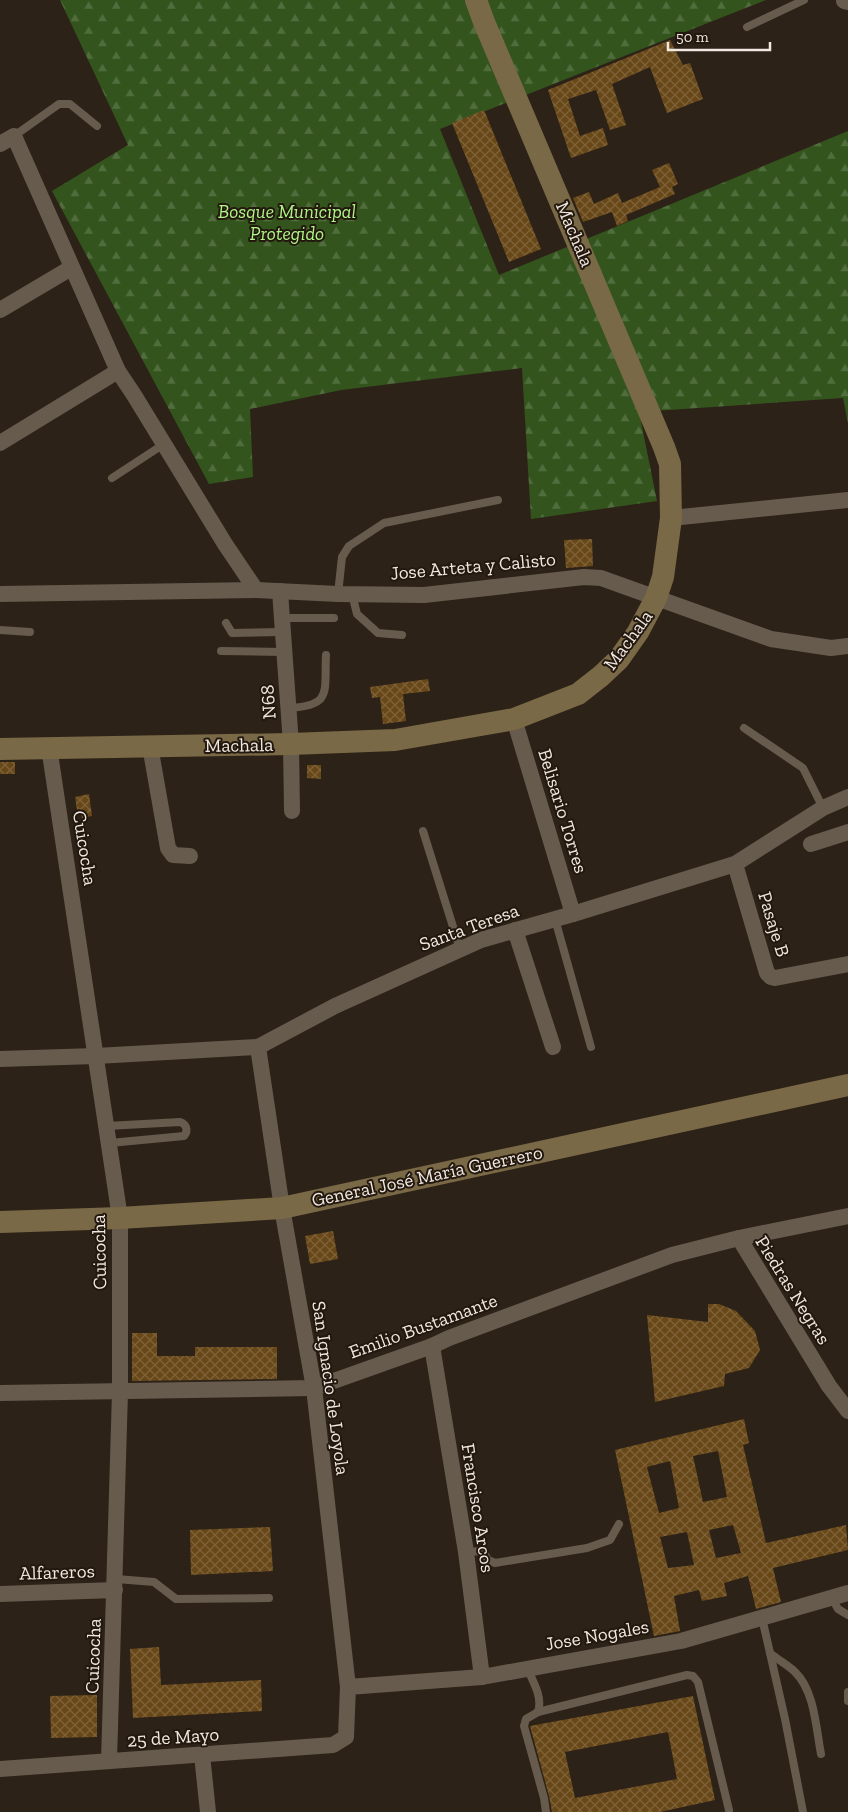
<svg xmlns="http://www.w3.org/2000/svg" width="848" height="1812" viewBox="0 0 848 1812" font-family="'Zilla Slab',serif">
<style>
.forest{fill:url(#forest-firs)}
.building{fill:url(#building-cross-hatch);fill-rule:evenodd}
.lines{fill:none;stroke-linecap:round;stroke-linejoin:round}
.lane{stroke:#675b4e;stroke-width:8}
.street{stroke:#675b4e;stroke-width:16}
.secondary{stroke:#7a6946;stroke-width:22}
.labels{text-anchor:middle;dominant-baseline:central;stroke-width:4;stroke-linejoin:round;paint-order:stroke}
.park-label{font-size:19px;font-style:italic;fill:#aef487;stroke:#23180e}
.street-label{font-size:19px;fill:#f0e8e1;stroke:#23180e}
</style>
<defs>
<pattern id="forest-firs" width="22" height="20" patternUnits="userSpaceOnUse" patternTransform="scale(1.25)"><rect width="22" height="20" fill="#33551d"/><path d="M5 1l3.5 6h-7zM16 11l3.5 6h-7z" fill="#516d3e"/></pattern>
<pattern id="building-cross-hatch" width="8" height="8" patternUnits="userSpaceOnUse" patternTransform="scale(1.25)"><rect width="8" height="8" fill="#684818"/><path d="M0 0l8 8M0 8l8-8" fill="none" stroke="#7e6239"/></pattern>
</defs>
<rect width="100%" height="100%" fill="#2d2217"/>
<polygon class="forest" points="60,0 766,0 440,129 499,275 848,131 848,423 843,398 639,412 657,501 531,519 522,368 341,390 250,409 253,477 209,484 52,191 128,145"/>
<g class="building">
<polygon points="670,40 683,65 690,63 703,99 667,113 650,67 612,84 626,125 610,130 596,90 568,99 580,136 603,128 608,145 571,158 548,90"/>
<polygon points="484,110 541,249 509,262 452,123"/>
<polygon points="669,163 678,184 672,187 675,194 626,215 628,221 617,226 612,212 583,222 573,198 589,192 594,204 618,193 622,203 660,187 652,170"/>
<polygon points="592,539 593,566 566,568 564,540"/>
<polygon points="428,679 430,691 403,694 406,721 383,724 380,697 372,698 370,687"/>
<rect x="0" y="762" width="15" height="12"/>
<polygon points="307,765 321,765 321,779 307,778"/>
<polygon points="89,794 92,816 82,818 80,809 77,810 75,797"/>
<polygon points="333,1231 338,1259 310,1264 305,1236"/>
<polygon points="708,1304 719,1304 736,1311 755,1331 760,1350 749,1368 725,1374 724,1386 655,1402 647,1315 708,1322"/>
<polygon points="132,1333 157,1333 157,1356 195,1356 195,1347 277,1347 277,1379 132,1381"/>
<path d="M744 1419 749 1443 743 1445 766 1543 846 1525 848 1550 773 1568 781 1602 756 1609 748 1576 724 1583 727 1596 702 1601 699 1590 674 1596 680 1631 654 1636 615 1450ZM718 1451 727 1497 703 1502 693 1456ZM670 1461 679 1508 659 1513 647 1467ZM733 1525 741 1553 716 1558 709 1530ZM687 1532 694 1565 668 1568 660 1537Z"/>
<polygon points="270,1527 273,1571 191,1575 190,1530"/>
<polygon points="159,1647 161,1685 261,1680 262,1711 133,1718 130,1649"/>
<polygon points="97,1695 97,1737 51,1738 50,1696"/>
<path d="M693 1696 715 1800 660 1812H552L549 1796 530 1726ZM668 1732 677 1779 575 1798 565 1752Z"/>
</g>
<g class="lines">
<g class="lane">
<polyline points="747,27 804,0"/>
<polyline points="14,136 59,104 70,104 97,126"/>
<polyline points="112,478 164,444"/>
<polyline points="338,594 342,557 349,546 384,523 498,500"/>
<polyline points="352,594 357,614 378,633 402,635"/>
<polyline points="281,618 334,618"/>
<polyline points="226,623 232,633 282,632"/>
<polyline points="0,630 30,632"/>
<polyline points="221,651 284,652"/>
<path d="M288 708C333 706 324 692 326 655"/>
<polyline points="744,728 803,768 823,808"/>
<polyline points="423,831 460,949"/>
<polyline points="555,919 591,1047"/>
<path d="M107 1126 180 1122C186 1124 189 1130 184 1136L110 1143"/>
<polyline points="466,1552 483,1551 488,1560 495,1563 587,1548 610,1540 619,1524"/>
<polyline points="116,1579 154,1582 176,1599 269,1598"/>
<polyline points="832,1598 838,1609 848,1615"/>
<polyline points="762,1618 785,1719 803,1812"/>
<path d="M770 1653C778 1660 788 1665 795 1672 815 1691 816 1729 821 1754"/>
<path d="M527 1668C533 1682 543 1697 538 1712L526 1719 524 1726 544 1798 546 1812"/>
<polyline points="848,1692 848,1701"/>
<polyline points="538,1712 687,1675 693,1676 698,1682 729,1810"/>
</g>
<g class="street">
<polyline points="844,1 848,2"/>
<polyline points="0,144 14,136 118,371 134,395 225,544 256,590"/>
<polyline points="0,310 71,268"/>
<polyline points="0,443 118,371"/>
<polyline points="671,518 848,500"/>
<polyline points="280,591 291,744 292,811"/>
<polyline points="0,594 256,590 338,594 424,595 584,577 601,578 771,639 831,648 848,646"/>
<polyline points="514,719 573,914"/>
<polyline points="150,746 168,848 173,855 190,856"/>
<polyline points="49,747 120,1218 120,1392 109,1761"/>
<polyline points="811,844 848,832"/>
<polyline points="735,864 767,973 771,977 775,978 848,964"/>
<polyline points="515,930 553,1047"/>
<polyline points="0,1059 96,1056 258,1047 335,1006 481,940 573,914 735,864 823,808 848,797"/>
<polyline points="739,1238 829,1386 848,1411"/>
<polyline points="432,1346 466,1552 482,1677"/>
<polyline points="0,1393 314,1388 432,1346 449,1338 672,1255 739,1238 848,1216"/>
<polyline points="0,1594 115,1590"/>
<polyline points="348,1687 482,1677 681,1641 848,1593"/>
<polyline points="202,1755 208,1812"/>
<polyline points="0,1769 333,1745 346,1737 348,1687 314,1388 282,1208 258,1047"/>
</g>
<g class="secondary">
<polyline points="0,749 291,744 395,740 514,719 578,694 601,676 619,659 638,632 656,598 663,577 671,518 670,464 664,447 484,22 476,0"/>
<polyline points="0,1222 120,1218 282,1208 848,1085"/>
</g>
</g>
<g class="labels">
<g class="park-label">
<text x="287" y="211">Bosque Municipal<tspan x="287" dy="22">Protegido</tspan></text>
</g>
<g class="street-label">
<text transform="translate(575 234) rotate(67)">Machala</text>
<text transform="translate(473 566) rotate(-5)">Jose Arteta y Calisto</text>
<text transform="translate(628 640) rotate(-54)">Machala</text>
<text transform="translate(268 702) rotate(-94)">N68</text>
<text transform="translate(239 745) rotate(-1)">Machala</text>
<text transform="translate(563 811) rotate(73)">Belisario Torres</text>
<text transform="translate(85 848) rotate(81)">Cuicocha</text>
<text transform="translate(774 924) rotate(73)">Pasaje B</text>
<text transform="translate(469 927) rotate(-20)">Santa Teresa</text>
<text transform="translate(427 1176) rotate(-12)">General José María Guerrero</text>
<text transform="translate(99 1252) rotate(-91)">Cuicocha</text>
<text transform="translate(793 1290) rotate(58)">Piedras Negras</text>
<text transform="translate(423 1326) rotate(-20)">Emilio Bustamante</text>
<text transform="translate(331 1388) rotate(82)">San Ignacio de Loyola</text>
<text transform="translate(478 1508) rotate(81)">Francisco Arcos</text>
<text transform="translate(57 1572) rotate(-2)">Alfareros</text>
<text transform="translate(597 1635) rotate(-10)">Jose Nogales</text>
<text transform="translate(93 1656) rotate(-88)">Cuicocha</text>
<text transform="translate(173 1737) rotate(-4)">25 de Mayo</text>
</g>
</g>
<path d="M668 42v8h102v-8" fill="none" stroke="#f0e8e1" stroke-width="2.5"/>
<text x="676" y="42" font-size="15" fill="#f0e8e1" stroke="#23180e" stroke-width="4" paint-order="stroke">50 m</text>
</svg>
